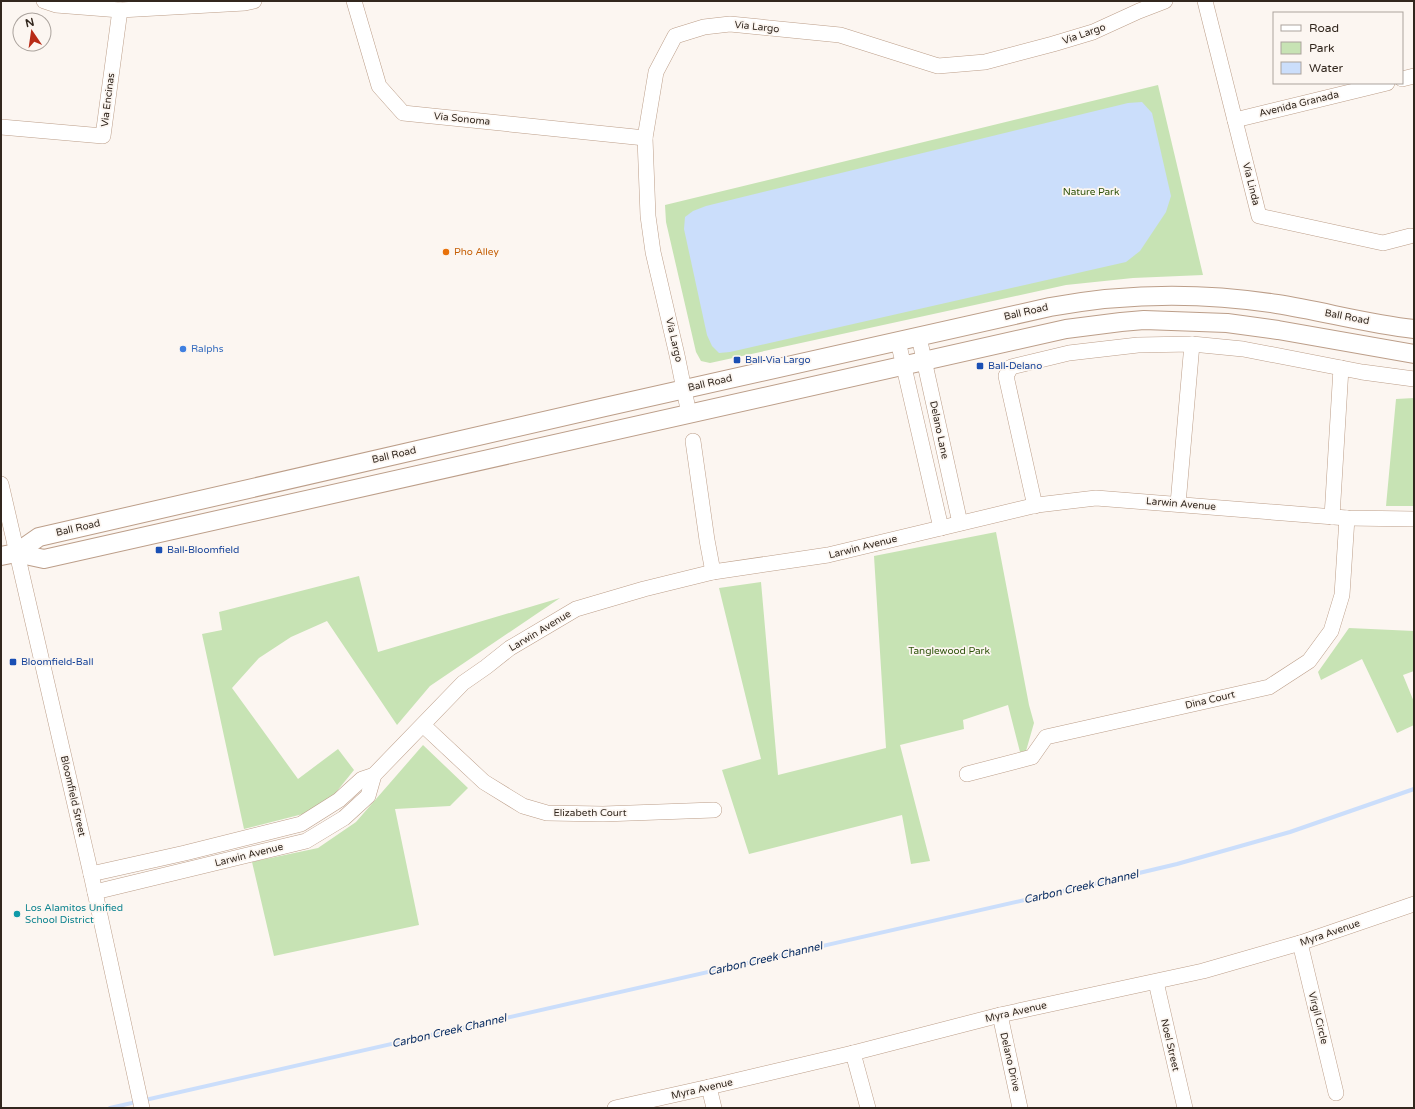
<svg xmlns="http://www.w3.org/2000/svg" width="1415" height="1109" viewBox="0 0 1415 1109" font-family="'Varela Round',sans-serif">
<style>
.green{fill:#c7e3b4}
.water{fill:#cbdefb}
.lines{fill:none;stroke-linecap:round;stroke-linejoin:round}
.stream{stroke:#cbdefb;stroke-width:4}
.minor-casing{stroke:#bc9e89;stroke-width:16}
.major-casing{stroke:#bc9e89;stroke-width:20}
.minor{stroke:#fff;stroke-width:15}
.major{stroke:#fff;stroke-width:18}
.food-dot{fill:#e8710a;stroke:#fcf6f1;stroke-width:1.5}
.shop-dot{fill:#3f7fe0;stroke:#fcf6f1;stroke-width:1.5}
.transit-dot{fill:#1a4fb4;stroke:#fcf6f1;stroke-width:1.5}
.culture-dot{fill:#0f9aa8;stroke:#fcf6f1;stroke-width:1.5}
.labels{text-anchor:middle;dominant-baseline:central;stroke-width:3.5;stroke-linejoin:round;paint-order:stroke}
.street-label{font-size:10px;fill:#32271e;stroke:#fcf6f1}
.park-label{font-size:10px;fill:#2f530b;stroke:#fcf6f1}
.food-label{font-size:10px;fill:#c56008;stroke:#fcf6f1;text-anchor:start}
.shop-label{font-size:10px;fill:#366cbe;stroke:#fcf6f1;text-anchor:start}
.transit-label{font-size:10px;fill:#164399;stroke:#fcf6f1;text-anchor:start}
.culture-label{font-size:10px;fill:#0d838f;stroke:#fcf6f1;text-anchor:start}
.water-label{font-size:11px;font-style:italic;fill:#062a60;stroke:#fcf6f1}
</style>
<rect width="100%" height="100%" fill="#fcf6f1"/>
<g class="green">
<polygon points="1158,85 1203,275 1133,278 1066,285 710,363 701,361 696,352 666,222 665,205"/>
<polygon points="1414,398 1414,506 1386,506 1396,399"/>
<polygon points="996,532 1029,705 1034,723 1026,751 1020,752 1008,705 963,720 964,729 900,745 930,861 911,864 902,815 749,854 722,770 761,759 719,588 761,582 778,775 886,748 874,556"/>
<polygon points="359,576 378,652 560,598 430,686 397,725 327,621 291,637 259,658 232,688 298,779 338,749 354,770 333,796 303,814 244,829 202,634 222,630 219,612"/>
<polygon points="1349,628 1414,631 1414,671 1403,675 1414,702 1414,725 1397,733 1362,659 1321,680 1318,672"/>
<polygon points="423,745 468,788 450,806 395,809 419,925 274,956 252,862 318,848 356,822"/>
</g>
<polygon class="water" points="1142,102 1152,113 1171,196 1166,212 1140,251 1126,262 730,352 719,353 712,346 707,335 684,229 685,217 693,211 706,206 1128,103"/>
<g class="lines">
<polyline class="stream" points="110,1108 1038,897 1177,864 1290,832 1414,789"/>
<defs>
<g id="minor">
<polyline points="44,1 56,5 120,10 245,3 254,1"/>
<polyline points="354,1 379,86 403,113 645,138"/>
<polyline points="1205,1 1259,216 1383,243 1410,236"/>
<polyline points="1402,79 1414,76"/>
<polyline points="1235,120 1387,83"/>
<polyline points="1,127 103,136 120,10"/>
<polyline points="919,337 960,523"/>
<polyline points="898,341 941,528"/>
<polyline points="689,414 677,355 653,252 648,216 645,138 656,72 675,36 704,27 730,24 840,35 938,66 985,62 1053,44 1093,32 1139,11 1165,1"/>
<polyline points="693,441 707,540 713,572"/>
<polyline points="1,484 91,874 142,1108"/>
<polyline points="1178,504 1192,344"/>
<polyline points="1035,506 1006,376 1011,367 1069,353 1138,345 1192,344 1243,349 1362,372 1414,379"/>
<polyline points="1332,517 1341,368"/>
<polyline points="423,725 484,782 523,806 547,813 603,814 714,810"/>
<polyline points="967,774 1032,757 1046,737 1269,687 1309,661 1331,631 1342,595 1347,518"/>
<polyline points="91,874 185,853 301,824 339,800 362,779 374,775"/>
<polyline points="95,892 306,841 344,818 368,796 374,775 463,683 486,667 510,648 576,609 644,589 713,572 828,555 1037,505 1096,498 1347,518 1414,519"/>
<polyline points="1300,943 1336,1093"/>
<polyline points="1156,982 1185,1108"/>
<polyline points="1000,1015 1020,1108"/>
<polyline points="853,1053 868,1108"/>
<polyline points="709,1087 714,1108"/>
<polyline points="615,1108 709,1087 853,1053 1000,1015 1203,971 1300,943 1414,904"/>
</g>
<g id="major">
<polyline points="16,553 44,559 1066,329 1121,322 1144,320 1227,323 1278,330 1414,354"/>
<path d="M1 556 16 553 39 537 605 407 1050 307C1125 293 1201 292 1277 304 1322 311 1368 324 1414 329"/>
</g>
</defs>
<use href="#minor" class="minor-casing"/>
<use href="#major" class="major-casing"/>
<use href="#minor" class="minor"/>
<use href="#major" class="major"/>
</g>
<circle class="food-dot" cx="446" cy="252" r="4"/>
<circle class="shop-dot" cx="183" cy="349" r="4"/>
<g class="transit-dot">
<rect x="733" y="356" width="8" height="8" rx="2"/>
<rect x="976" y="362" width="8" height="8" rx="2"/>
<rect x="155" y="546" width="8" height="8" rx="2"/>
<rect x="9" y="658" width="8" height="8" rx="2"/>
</g>
<circle class="culture-dot" cx="17" cy="914" r="4"/>
<g class="labels">
<g class="street-label">
<text transform="translate(757 27) rotate(6)">Via Largo</text>
<text transform="translate(1084 34) rotate(-19)">Via Largo</text>
<text transform="translate(108 100) rotate(-83)">Via Encinas</text>
<text transform="translate(1299 104) rotate(-14)">Avenida Granada</text>
<text transform="translate(462 119) rotate(6)">Via Sonoma</text>
<text transform="translate(1251 184) rotate(76)">Via Linda</text>
<text transform="translate(1026 312) rotate(-13)">Ball Road</text>
<text transform="translate(1347 317) rotate(11)">Ball Road</text>
<text transform="translate(674 340) rotate(77)">Via Largo</text>
<text transform="translate(710 383) rotate(-13)">Ball Road</text>
<text transform="translate(939 430) rotate(78)">Delano Lane</text>
<text transform="translate(394 455) rotate(-13)">Ball Road</text>
<text transform="translate(1181 504) rotate(5)">Larwin Avenue</text>
<text transform="translate(78 528) rotate(-13)">Ball Road</text>
<text transform="translate(863 547) rotate(-14)">Larwin Avenue</text>
<text transform="translate(540 631) rotate(-31)">Larwin Avenue</text>
<text transform="translate(1210 700) rotate(-13)">Dina Court</text>
<text transform="translate(73 796) rotate(77)">Bloomfield Street</text>
<text x="590" y="813">Elizabeth Court</text>
<text transform="translate(249 855) rotate(-14)">Larwin Avenue</text>
<text transform="translate(1330 933) rotate(-19)">Myra Avenue</text>
<text transform="translate(1016 1012) rotate(-13)">Myra Avenue</text>
<text transform="translate(1318 1018) rotate(76)">Virgil Circle</text>
<text transform="translate(1170 1045) rotate(77)">Noel Street</text>
<text transform="translate(1010 1062) rotate(77)">Delano Drive</text>
<text transform="translate(702 1089) rotate(-13)">Myra Avenue</text>
</g>
<g class="park-label">
<text x="1091" y="192">Nature Park</text>
<text x="949" y="651">Tanglewood Park</text>
</g>
<g class="food-label">
<text x="454" y="252">Pho Alley</text>
</g>
<g class="shop-label">
<text x="191" y="349">Ralphs</text>
</g>
<g class="transit-label">
<text x="745" y="360">Ball-Via Largo</text>
<text x="988" y="366">Ball-Delano</text>
<text x="167" y="550">Ball-Bloomfield</text>
<text x="21" y="662">Bloomfield-Ball</text>
</g>
<g class="culture-label">
<text x="25" y="908">Los Alamitos Unified<tspan x="25" dy="12">School District</tspan></text>
</g>
<g class="water-label">
<text transform="translate(1081 887) rotate(-13)">Carbon Creek Channel</text>
<text transform="translate(765 959) rotate(-13)">Carbon Creek Channel</text>
<text transform="translate(449 1031) rotate(-13)">Carbon Creek Channel</text>
</g>
</g>
<rect width="1415" height="1109" fill="none" stroke="#32271e" stroke-width="4"/>
<rect x="1273" y="12" width="130" height="72" fill="#fcf6f1" stroke="#aba39d"/>
<rect x="1281" y="25" width="20" height="6" fill="#ffffff" stroke="#aba39d"/>
<text x="1309" y="32" font-size="12" fill="#32271e">Road</text>
<rect x="1281" y="42" width="20" height="12" fill="#c7e3b4" stroke="#aba39d"/>
<text x="1309" y="52" font-size="12" fill="#32271e">Park</text>
<rect x="1281" y="62" width="20" height="12" fill="#cbdefb" stroke="#aba39d"/>
<text x="1309" y="72" font-size="12" fill="#32271e">Water</text>
<g transform="translate(32 32) rotate(347)"><circle r="19" fill="#fcf6f1" stroke="#aba39d"/>
<path d="M0-3L7 15L0 10L-7 15Z" fill="#b82b17"/>
<text y="-6" font-size="11" font-weight="bold" text-anchor="middle" fill="#32271e">N</text>
</g>
</svg>
